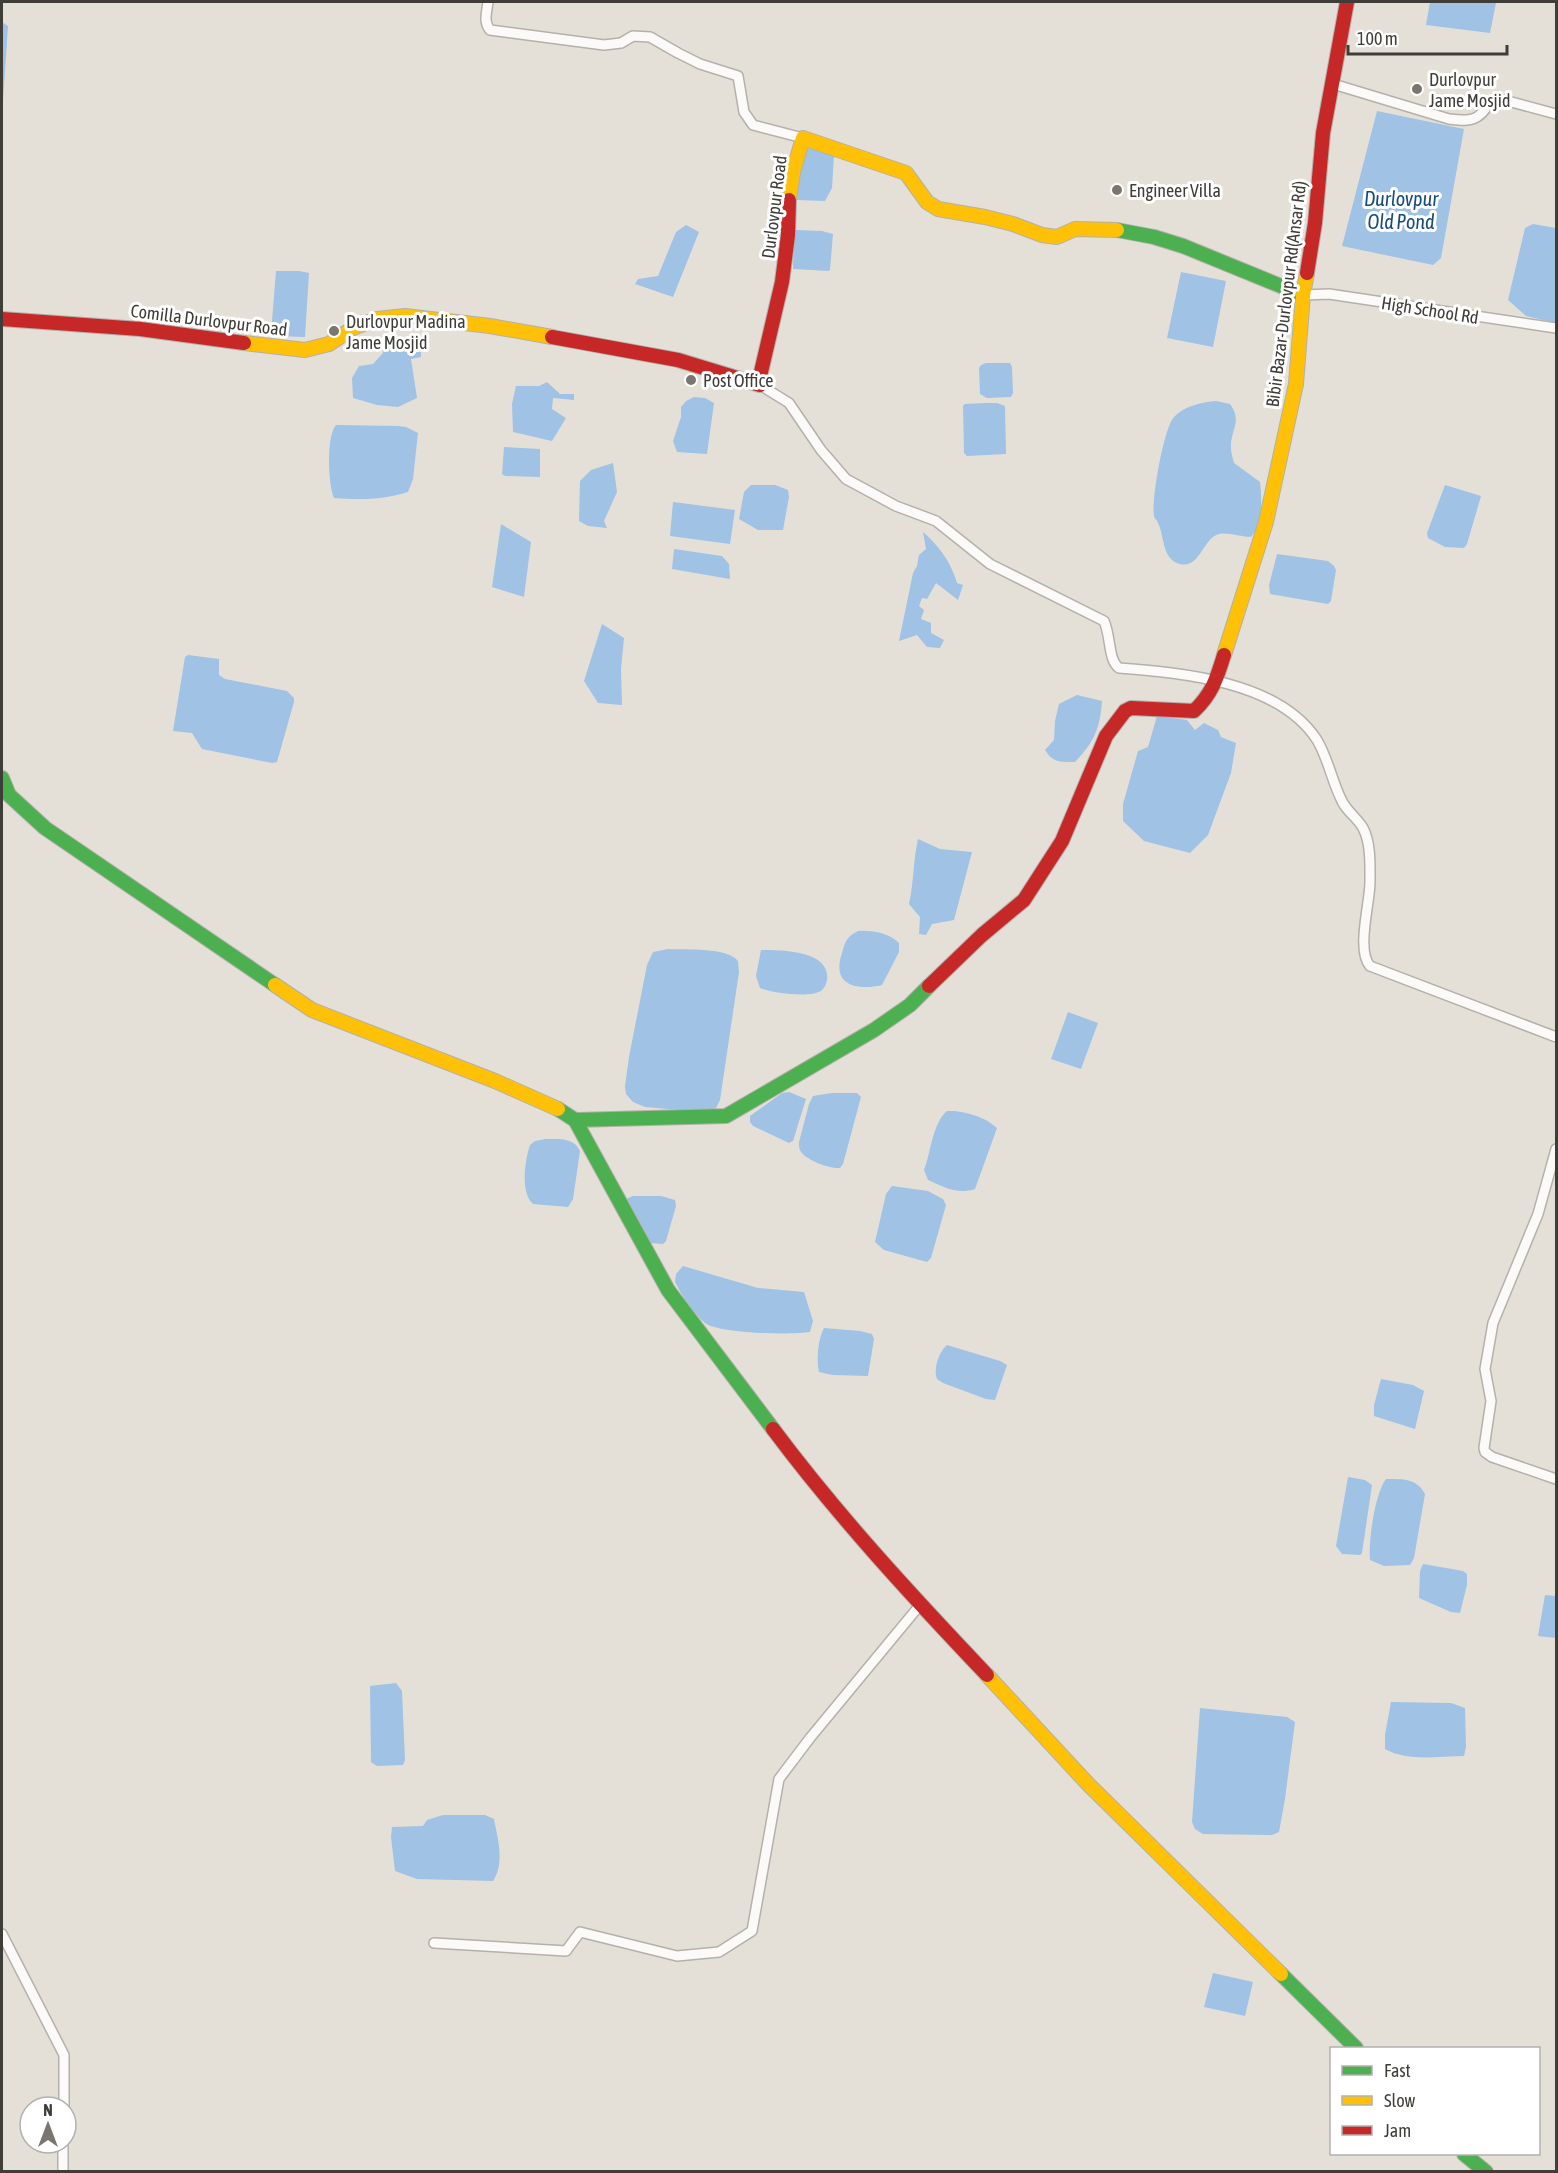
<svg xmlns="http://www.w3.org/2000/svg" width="1558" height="2173" viewBox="0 0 1558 2173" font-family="'Asap Condensed',sans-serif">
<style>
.water{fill:#9fc2e5}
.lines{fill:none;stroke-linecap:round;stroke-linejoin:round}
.street-casing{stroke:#b4b0aa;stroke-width:12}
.fast-casing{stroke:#b4b0aa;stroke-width:16}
.slow-casing{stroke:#b4b0aa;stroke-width:16}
.jam-casing{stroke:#b4b0aa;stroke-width:16}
.street{stroke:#fbfaf9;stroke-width:9}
.fast{stroke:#4caf50;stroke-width:14}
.slow{stroke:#ffc107;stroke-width:14}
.jam{stroke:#c62828;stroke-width:14}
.poi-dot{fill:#79766f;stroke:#fff;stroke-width:2}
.labels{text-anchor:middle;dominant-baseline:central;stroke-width:6;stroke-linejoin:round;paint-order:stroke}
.poi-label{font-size:18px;fill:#3f3d37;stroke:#fff;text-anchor:start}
.street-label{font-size:18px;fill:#3f3d37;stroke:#fff}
.water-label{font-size:20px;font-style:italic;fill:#144a7c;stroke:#fff}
</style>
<rect width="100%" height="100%" fill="#e4e0d8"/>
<g class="water">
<polygon points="1430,2 1496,3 1490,33 1426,25"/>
<polygon points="2,22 8,26 2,116"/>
<polygon points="1377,111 1464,129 1441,258 1433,265 1342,246"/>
<polygon points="807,148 830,151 834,155 832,188 825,201 796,200 802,156"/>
<polygon points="1533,224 1556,228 1556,323 1526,316 1508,300 1525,228"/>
<polygon points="686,225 699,232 673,297 635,284 638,279 658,276 676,232"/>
<polygon points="796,230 822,231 833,234 830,270 828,271 793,269 794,231"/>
<polygon points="276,271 299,271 309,273 305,337 274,336 271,333"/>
<polygon points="1181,272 1226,281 1213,347 1167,338"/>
<polygon points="399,342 409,350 421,352 421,357 411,359 417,398 398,407 377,405 353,398 352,378 359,366 373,364 383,353 381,344"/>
<polygon points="986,363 1010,363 1012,367 1013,393 1011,397 987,398 980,394 979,368 981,365"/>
<polygon points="547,382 560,394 574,394 574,400 553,398 552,409 566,418 552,441 513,432 512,404 516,386 539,386"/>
<polygon points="694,397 705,398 714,403 707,454 677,452 673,441 681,417 681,407 686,401"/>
<path d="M1216 401 1230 404C1243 422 1230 430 1231 448 1231 453 1233 459 1234 463L1260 482C1262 499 1263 523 1251 537 1242 537 1226 532 1219 534 1202 538 1200 572 1177 563 1162 557 1164 534 1158 523 1157 519 1154 519 1154 515 1151 501 1164 427 1174 417 1184 406 1203 402 1216 401Z"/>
<polygon points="986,403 997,403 1005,406 1006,454 967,456 964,453 963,406 965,404"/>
<path d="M336 425 398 426 406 427 418 433 413 479 408 492C383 500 360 500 334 498 328 485 326 436 336 425Z"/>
<polygon points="504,447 540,449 540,477 505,476 502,474"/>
<polygon points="613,463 617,492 604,521 607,528 588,526 579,521 580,481 591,470"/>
<polygon points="751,485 775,485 788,490 789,497 783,530 758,530 739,519 744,492"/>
<polygon points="1445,485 1481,496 1467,544 1464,548 1445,547 1428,538 1427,533"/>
<polygon points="673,502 735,510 730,544 670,536"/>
<polygon points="501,524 531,542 524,597 492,587"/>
<path d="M923 532C939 546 951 562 957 583L963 585 958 600 936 583 927 599 922 598 919 606 924 610 921 619 931 623V633L944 640 940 648 927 647 917 635 899 641 913 573 917 566 919 555 926 549Z"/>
<polygon points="674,549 722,556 729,564 730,579 672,569"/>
<polygon points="1277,554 1328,561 1334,566 1336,570 1331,601 1328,604 1270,594 1269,585"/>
<polygon points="602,624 624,638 621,669 622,705 598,703 584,681"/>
<polygon points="188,655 219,659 219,675 225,679 287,691 294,698 294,702 277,762 272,763 202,749 192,733 173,731 185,657"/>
<path d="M1077 695 1102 701C1100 729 1094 742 1075 762 1061 762 1053 763 1045 750L1054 740 1055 721 1059 704Z"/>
<polygon points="1157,716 1187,720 1195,730 1204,723 1218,730 1221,737 1236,743 1231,773 1208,835 1190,853 1144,841 1123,821 1123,804 1138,751 1148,747"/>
<path d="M918 839 940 849 972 852 954 920 932 924 926 935 919 934 920 917 909 904C914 882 913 861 918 839Z"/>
<path d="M858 931C872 930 889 933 899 943V952L882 985C856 991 831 985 842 953 845 942 847 936 858 931Z"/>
<path d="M668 949C686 950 727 947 738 961L739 972 720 1100 715 1110 691 1111 645 1107 633 1102 626 1094 625 1086 629 1057 647 965 653 952Z"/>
<path d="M761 950C779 950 824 950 827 974 828 980 826 987 821 991 809 998 773 993 760 988L756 976Z"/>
<polygon points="1068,1012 1098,1023 1081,1069 1051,1059"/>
<polygon points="789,1092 806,1099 793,1141 789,1143 753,1126 750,1122 750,1116 782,1093"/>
<path d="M832 1093H857L861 1097 843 1164 840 1168C830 1169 808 1161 801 1152 799 1149 799 1146 799 1142L809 1104 813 1096Z"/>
<path d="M947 1111C963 1110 986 1117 997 1128L975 1189C957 1195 944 1187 928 1180L924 1170C931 1153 932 1124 947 1111Z"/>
<path d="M546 1139C558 1139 574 1137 580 1151L573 1199 568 1207 533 1204C520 1192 525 1160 530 1145L535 1141Z"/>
<polygon points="892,1186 928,1191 943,1199 946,1205 931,1258 927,1262 884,1250 875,1242 886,1194"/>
<polygon points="633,1196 661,1196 675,1200 676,1206 666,1241 663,1244 651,1243 646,1240 624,1200"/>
<path d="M683 1266 758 1288 804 1292 813 1321 810 1332C792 1335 720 1334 705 1323 693 1313 682 1296 675 1282L676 1274Z"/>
<path d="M824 1328 860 1331 872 1334 874 1339 868 1376 833 1375 819 1372C816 1360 818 1339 824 1328Z"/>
<path d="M947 1345 1000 1361 1007 1365 995 1400 986 1399 943 1383 937 1379C933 1368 939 1352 947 1345Z"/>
<polygon points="1381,1379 1413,1385 1424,1391 1415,1429 1374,1416 1374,1405"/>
<polygon points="1348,1477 1365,1480 1372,1485 1362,1553 1360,1555 1342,1554 1336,1546"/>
<path d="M1386 1479C1402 1479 1417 1478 1425 1494L1414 1558 1410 1565 1384 1566 1370 1560C1368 1542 1375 1493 1386 1479Z"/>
<polygon points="1423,1564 1463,1571 1467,1574 1467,1585 1460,1613 1451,1612 1419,1598 1420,1571"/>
<polygon points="1545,1595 1556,1596 1556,1638 1538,1636"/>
<polygon points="396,1683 402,1691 405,1760 403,1765 377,1766 371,1762 370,1686"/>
<path d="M1391 1702 1451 1703 1465 1708 1466 1747 1464 1756C1438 1756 1408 1762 1385 1749V1735Z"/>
<polygon points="1200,1708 1287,1717 1295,1722 1285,1799 1279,1832 1272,1835 1203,1834 1195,1829 1192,1822"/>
<path d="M443 1815H485L494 1819C498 1840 505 1863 493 1881L417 1879 395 1871 391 1837 392 1827 423 1826 427 1820Z"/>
<polygon points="1213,1973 1253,1982 1245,2016 1204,2007"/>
</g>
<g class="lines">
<defs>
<g id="street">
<path d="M488 2C487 11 483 22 490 30L604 45 621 43 633 36 650 37 678 53 700 64 738 76 744 112 753 125 803 138"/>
<path d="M1333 84 1449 119C1458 120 1469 122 1477 117 1490 109 1484 100 1504 100L1556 114"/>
<polyline points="1303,295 1329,294 1556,328"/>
<path d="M760 385 789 403 821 450 846 479 896 506 936 521 990 564 1104 621C1111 636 1108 660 1119 668 1182 673 1279 681 1317 740 1329 760 1332 783 1343 803 1348 812 1358 819 1363 828 1371 843 1370 865 1370 882 1370 903 1356 950 1370 966L1556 1037"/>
<polyline points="1556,1149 1538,1214 1493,1323 1485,1369 1491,1401 1484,1448 1485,1452 1492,1457 1556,1479"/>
<polyline points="2,1934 64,2055 64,2107"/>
<polyline points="434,1943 566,1951 580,1932 677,1956 719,1952 752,1931 779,1779 810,1738 920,1605"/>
<polyline points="63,2172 63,2143"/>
</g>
<g id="fast">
<polyline points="1117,230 1154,237 1183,246 1303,295"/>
<polyline points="2,778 9,795 45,828 275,985"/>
<polyline points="558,1109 575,1120 668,1290 773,1429"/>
<polyline points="575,1120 726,1116 874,1030 910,1005 929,986"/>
<polyline points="1281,1974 1356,2048"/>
<polyline points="1464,2154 1486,2172"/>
</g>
<g id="slow">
<polyline points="789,200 793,172 803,138 906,173 927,202 938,209 985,217 1013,224 1042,235 1057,237 1075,229 1117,230"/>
<polyline points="244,343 305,350 329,344 353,328 377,319 405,316 490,326 552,337"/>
<polyline points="1224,655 1266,522 1296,384 1303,295 1307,273"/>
<polyline points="275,985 312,1010 495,1081 558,1109"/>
<polyline points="987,1675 1088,1784 1281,1974"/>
</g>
<g id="jam">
<polyline points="1307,273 1315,223 1323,133 1347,2"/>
<polyline points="2,319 140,329 244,343"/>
<polyline points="552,337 678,360 760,385 761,372 782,282 788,235 789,200"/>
<path d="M929 986 982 935 1024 900 1062 841 1106 736 1125 711 1131 708 1194 711C1212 694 1217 678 1224 655"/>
<path d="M773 1429C838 1516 912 1596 987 1675"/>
</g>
</defs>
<use href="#street" class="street-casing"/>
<use href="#fast" class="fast-casing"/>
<use href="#slow" class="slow-casing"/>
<use href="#jam" class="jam-casing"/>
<use href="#street" class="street"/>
<use href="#fast" class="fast"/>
<use href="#slow" class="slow"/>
<use href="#jam" class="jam"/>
</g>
<g class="poi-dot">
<circle cx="1417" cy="89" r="6"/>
<circle cx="1117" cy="190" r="6"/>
<circle cx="334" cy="331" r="6"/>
<circle cx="691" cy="380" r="6"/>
</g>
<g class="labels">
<g class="poi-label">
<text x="1429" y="79">Durlovpur<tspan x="1429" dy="21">Jame Mosjid</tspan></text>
<text x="1129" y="190">Engineer Villa</text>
<text x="346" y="321">Durlovpur Madina<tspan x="346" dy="21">Jame Mosjid</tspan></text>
<text x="703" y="380">Post Office</text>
</g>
<g class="street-label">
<text transform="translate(774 207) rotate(-83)">Durlovpur Road</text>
<text transform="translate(1286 294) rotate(-83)">Bibir Bazar-Durlovpur Rd(Ansar Rd)</text>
<text transform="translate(1430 310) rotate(9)">High School Rd</text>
<text transform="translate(209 320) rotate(7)">Comilla Durlovpur Road</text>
</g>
<g class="water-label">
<text x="1401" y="198">Durlovpur<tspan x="1401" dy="23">Old Pond</tspan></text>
</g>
</g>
<rect width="1558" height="2173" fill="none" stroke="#3f3d37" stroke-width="6"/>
<rect x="1330" y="2047" width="210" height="108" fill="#ffffff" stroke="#b2b1af" stroke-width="1.5"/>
<rect x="1342" y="2066" width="30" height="9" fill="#4caf50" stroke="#b2b1af" stroke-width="1.5"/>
<text x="1384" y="2077" font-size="18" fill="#3f3d37">Fast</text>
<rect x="1342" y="2096" width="30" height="9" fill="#ffc107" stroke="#b2b1af" stroke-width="1.5"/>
<text x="1384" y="2107" font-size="18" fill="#3f3d37">Slow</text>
<rect x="1342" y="2126" width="30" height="9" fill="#c62828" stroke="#b2b1af" stroke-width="1.5"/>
<text x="1384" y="2137" font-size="18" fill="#3f3d37">Jam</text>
<g transform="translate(48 2125)"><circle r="28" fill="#ffffff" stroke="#b2b1af" stroke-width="1.5"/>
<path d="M0-4.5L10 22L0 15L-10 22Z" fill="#79766f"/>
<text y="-9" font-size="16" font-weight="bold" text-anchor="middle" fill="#3f3d37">N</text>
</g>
<path d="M1348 45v9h159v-9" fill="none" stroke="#3f3d37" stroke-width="3"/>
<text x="1357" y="45" font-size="18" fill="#3f3d37" stroke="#ffffff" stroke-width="4.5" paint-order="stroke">100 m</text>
</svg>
